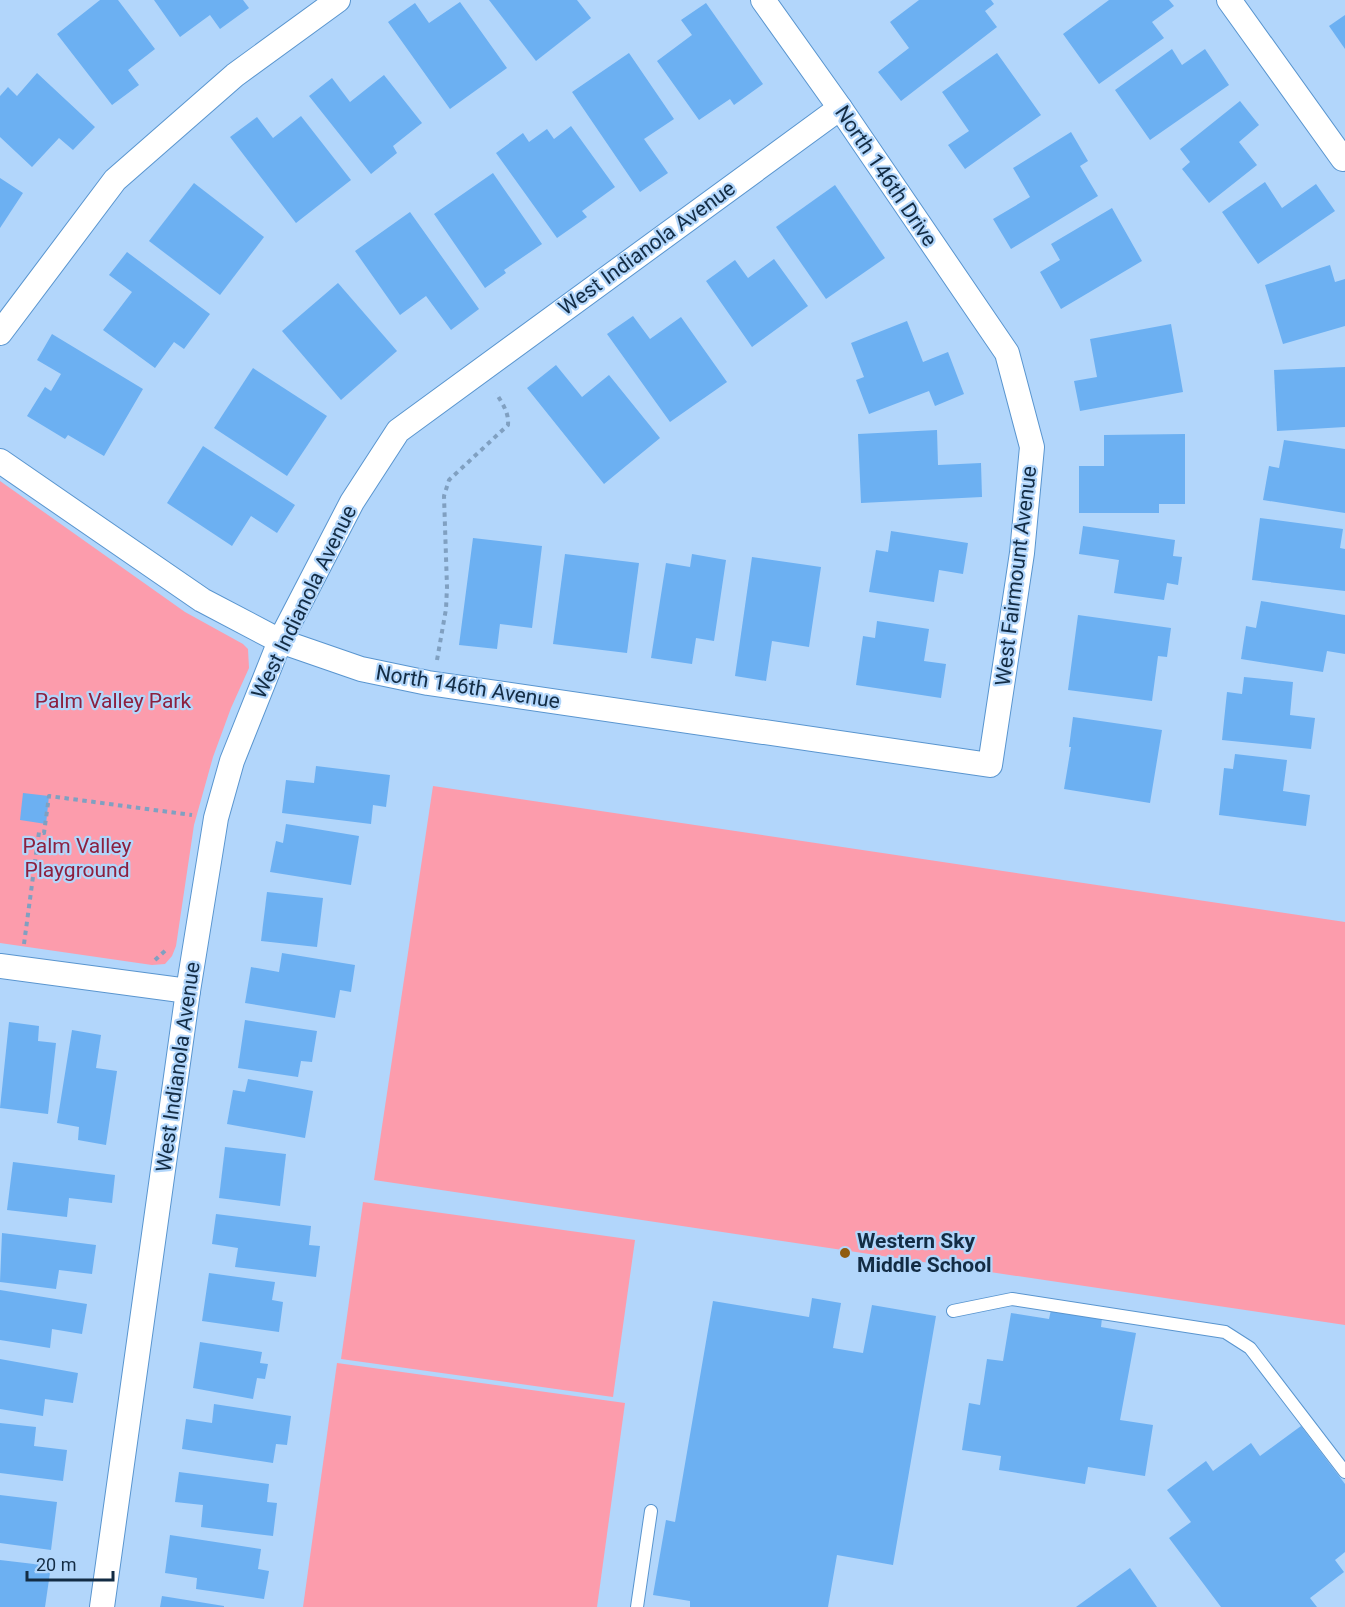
<svg xmlns="http://www.w3.org/2000/svg" width="1345" height="1607" viewBox="0 0 1345 1607" font-family="Roboto,sans-serif">
<style>
.green{fill:#fc9cac}
.building{fill:#6cb0f2}
.lines{fill:none;stroke-linecap:round;stroke-linejoin:round}
.lane-casing{stroke:#5995cf;stroke-width:14}
.street-casing{stroke:#5995cf;stroke-width:26}
.path{stroke:#80a0c1;stroke-width:4;stroke-dasharray:4.5 4.5;stroke-linecap:butt}
.lane{stroke:#fff;stroke-width:12}
.street{stroke:#fff;stroke-width:24}
.poi-dot{fill:#905b0d;stroke:#b2d6fb;stroke-width:2}
.labels{text-anchor:middle;dominant-baseline:central;stroke-width:4.5;stroke-linejoin:round;paint-order:stroke}
.street-label{font-size:21px;fill:#132c44;stroke:#b2d6fb}
.park-label{font-size:21px;fill:#8c203f;stroke:#b2d6fb}
.poi-label{font-size:21px;font-weight:bold;fill:#132c44;stroke:#b2d6fb;text-anchor:start}
</style>
<rect width="100%" height="100%" fill="#b2d6fb"/>
<g class="green">
<polygon points="0,481 185,612 243,644 248,649 249,668 231,708 213,757 194,825 176,946 172,956 165,964 152,965 0,943"/>
<polygon points="433,786 1345,922 1345,1325 374,1180"/>
<polygon points="363,1202 635,1240 613,1397 341,1359"/>
<polygon points="337,1363 625,1403 597,1607 303,1607"/>
</g>
<g class="building">
<polygon points="100,0 118,0 155,49 128,70 139,85 112,105 57,34"/>
<polygon points="154,0 243,0 249,8 220,29 210,15 180,37"/>
<polygon points="489,0 577,0 591,18 536,61"/>
<polygon points="919,0 991,0 994,4 985,11 997,27 901,101 878,72 909,48 890,22"/>
<polygon points="1109,0 1169,0 1174,6 1152,22 1164,38 1099,84 1063,34"/>
<polygon points="460,2 507,68 450,109 388,22 415,3 429,23"/>
<polygon points="706,3 763,84 734,105 730,99 699,120 657,61 692,35 681,20"/>
<polygon points="1345,15 1345,49 1329,26"/>
<polygon points="1172,49 1182,65 1205,49 1229,85 1150,140 1115,90"/>
<polygon points="629,53 674,119 644,139 668,173 640,192 572,92"/>
<polygon points="997,53 1041,115 965,169 948,145 969,131 942,92"/>
<polygon points="37,73 95,127 73,150 59,138 32,167 0,137 0,96 8,87 17,96"/>
<polygon points="384,75 422,123 393,146 397,153 371,174 309,96 332,78 350,102"/>
<polygon points="1240,101 1259,125 1239,142 1257,165 1209,203 1182,169 1190,162 1180,149"/>
<polygon points="301,116 351,180 296,223 230,137 257,117 273,138"/>
<polygon points="571,126 615,187 582,211 587,217 557,238 496,153 523,133 529,142 547,129 554,139"/>
<polygon points="1071,132 1088,161 1080,166 1098,196 1011,249 993,219 1030,197 1013,168"/>
<polygon points="493,173 542,244 504,270 506,273 485,288 434,214"/>
<polygon points="0,178 23,193 0,228"/>
<polygon points="1265,182 1282,208 1316,184 1335,211 1258,264 1222,212"/>
<polygon points="194,183 264,237 220,295 149,241"/>
<polygon points="835,185 885,258 826,299 776,227"/>
<polygon points="1112,208 1142,261 1061,309 1040,272 1060,260 1051,244"/>
<polygon points="410,212 479,309 451,330 426,296 400,315 355,251"/>
<polygon points="127,252 210,314 184,349 174,342 155,368 103,330 132,292 109,275"/>
<polygon points="774,259 808,306 752,347 706,281 735,260 748,278"/>
<polygon points="1330,265 1335,282 1345,279 1345,326 1283,344 1265,285"/>
<polygon points="338,283 397,351 341,400 282,331"/>
<polygon points="633,316 650,339 681,317 727,382 670,422 607,334"/>
<polygon points="907,321 923,362 948,352 964,394 935,406 929,391 869,414 856,380 864,377 851,343"/>
<polygon points="1171,324 1183,392 1080,411 1074,381 1097,377 1090,339"/>
<polygon points="52,334 143,389 104,456 68,435 65,439 27,416 45,387 51,391 61,374 37,360"/>
<polygon points="556,365 582,397 609,375 660,438 604,484 527,388"/>
<polygon points="1345,367 1345,427 1277,431 1274,370"/>
<polygon points="253,368 327,416 287,476 214,428"/>
<polygon points="937,430 938,465 981,463 982,497 861,503 858,434"/>
<polygon points="1185,434 1185,504 1159,504 1159,513 1079,513 1079,466 1104,466 1104,435"/>
<polygon points="1284,440 1345,449 1345,513 1263,500 1269,466 1279,468"/>
<polygon points="203,446 295,505 277,533 251,516 232,546 167,503"/>
<polygon points="1260,518 1343,529 1340,548 1345,549 1345,591 1252,580"/>
<polygon points="1083,526 1175,540 1173,556 1182,557 1178,585 1167,583 1164,600 1114,593 1119,560 1079,554"/>
<polygon points="891,531 968,543 963,574 939,570 934,602 869,592 876,550 888,552"/>
<polygon points="473,538 542,546 532,628 500,624 497,649 459,645"/>
<polygon points="565,554 639,563 627,653 553,644"/>
<polygon points="692,554 726,560 714,641 696,638 692,664 651,658 666,563 690,567"/>
<polygon points="752,557 821,567 809,647 772,641 766,681 735,676"/>
<polygon points="1261,601 1345,615 1345,654 1327,651 1323,672 1241,659 1246,626 1256,628"/>
<polygon points="1078,615 1171,628 1167,657 1158,656 1152,701 1068,690"/>
<polygon points="877,621 929,629 924,661 946,664 941,698 856,685 863,636 875,638"/>
<polygon points="1244,677 1293,682 1290,715 1315,718 1311,749 1222,740 1227,692 1242,694"/>
<polygon points="1073,717 1162,730 1150,803 1064,789 1071,747 1069,747"/>
<polygon points="1235,754 1287,760 1283,791 1310,795 1306,826 1219,815 1224,768 1233,769"/>
<polygon points="316,766 390,775 386,807 373,805 371,824 282,813 286,780 314,783"/>
<polygon points="23,793 49,796 46,824 20,820"/>
<polygon points="286,824 359,836 351,885 270,872 276,841 283,843"/>
<polygon points="267,892 323,898 317,947 261,941"/>
<polygon points="282,953 355,965 351,992 340,990 335,1018 245,1003 251,967 279,972"/>
<polygon points="245,1020 317,1031 312,1062 301,1061 298,1077 238,1068"/>
<polygon points="9,1022 39,1026 38,1041 56,1043 48,1114 0,1108"/>
<polygon points="72,1030 101,1035 96,1068 117,1071 106,1145 78,1140 79,1127 57,1123"/>
<polygon points="248,1079 313,1091 305,1138 227,1124 233,1090 245,1092"/>
<polygon points="225,1147 286,1154 280,1206 219,1198"/>
<polygon points="13,1162 115,1175 112,1203 69,1198 67,1217 7,1210"/>
<polygon points="216,1214 311,1226 309,1245 320,1246 316,1277 235,1267 238,1248 212,1244"/>
<polygon points="2,1233 96,1245 92,1274 59,1270 56,1289 0,1282"/>
<polygon points="209,1273 275,1282 272,1300 283,1302 279,1332 202,1321"/>
<polygon points="0,1290 87,1304 82,1334 52,1329 50,1348 0,1340"/>
<polygon points="812,1298 841,1303 833,1348 863,1353 872,1305 936,1316 893,1565 837,1555 828,1607 690,1607 690,1601 653,1595 666,1520 675,1522 713,1301 809,1317"/>
<polygon points="1051,1310 1102,1318 1101,1327 1136,1333 1120,1420 1153,1425 1145,1476 1088,1467 1085,1484 999,1470 1001,1456 962,1450 969,1403 980,1405 987,1359 1003,1361 1011,1313 1049,1319"/>
<polygon points="200,1342 262,1352 260,1363 268,1364 265,1379 257,1378 253,1399 193,1388"/>
<polygon points="0,1359 78,1373 73,1403 45,1399 43,1416 0,1409"/>
<polygon points="214,1404 291,1416 287,1445 276,1444 273,1463 182,1449 186,1419 212,1423"/>
<polygon points="0,1423 36,1427 34,1446 67,1450 63,1481 0,1473"/>
<polygon points="1301,1426 1345,1484 1345,1552 1335,1560 1344,1572 1310,1598 1317,1607 1221,1607 1169,1538 1191,1522 1167,1490 1206,1461 1213,1471 1251,1443 1260,1456"/>
<polygon points="179,1472 269,1484 267,1502 277,1503 273,1536 201,1527 203,1505 175,1502"/>
<polygon points="0,1495 57,1502 51,1550 0,1543"/>
<polygon points="170,1535 261,1549 258,1569 269,1571 264,1599 196,1589 197,1578 165,1573"/>
<polygon points="0,1560 51,1566 45,1607 0,1607"/>
<polygon points="1130,1568 1157,1607 1076,1607"/>
<polygon points="162,1596 224,1606 224,1607 160,1607"/>
</g>
<g class="lines">
<defs>
<g id="lane">
<polyline points="953,1311 1012,1299 1225,1332 1250,1348 1345,1472"/>
<polyline points="637,1607 651,1511"/>
</g>
<g id="street">
<polyline points="1229,0 1343,159"/>
<polyline points="0,333 115,180 235,75 338,0"/>
<polyline points="0,461 202,600 280,641 361,669 428,683 990,765 1022,553 1032,447 1007,353 840,108 763,0"/>
<polyline points="0,966 188,991"/>
<polyline points="102,1607 188,991 216,818 232,761 280,641 352,502 398,431 840,108"/>
</g>
</defs>
<use href="#lane" class="lane-casing"/>
<use href="#street" class="street-casing"/>
<g class="path">
<path d="M437 660 446 609 447 587 444 496 449 480 508 425C509 412 502 403 496 393"/>
<polyline points="24,944 39,832 44,833 49,796 192,815"/>
<polyline points="155,960 167,949"/>
</g>
<use href="#lane" class="lane"/>
<use href="#street" class="street"/>
</g>
<circle class="poi-dot" cx="845" cy="1253" r="6"/>
<g class="labels">
<g class="street-label">
<text transform="translate(886 176) rotate(56)">North 146th Drive</text>
<text transform="translate(647 248) rotate(-36)">West Indianola Avenue</text>
<text transform="translate(1016 576) rotate(-83)">West Fairmount Avenue</text>
<text transform="translate(304 602) rotate(-64)">West Indianola Avenue</text>
<text transform="translate(468 687) rotate(9)">North 146th Avenue</text>
<text transform="translate(178 1067) rotate(-82)">West Indianola Avenue</text>
</g>
<g class="park-label">
<text x="113" y="701">Palm Valley Park</text>
<text x="77" y="846">Palm Valley<tspan x="77" dy="24">Playground</tspan></text>
</g>
<g class="poi-label">
<text x="857" y="1241">Western Sky<tspan x="857" dy="24">Middle School</tspan></text>
</g>
</g>
<path d="M27 1571v9h86v-9" fill="none" stroke="#132c44" stroke-width="3"/>
<text x="36" y="1571" font-size="18" fill="#132c44" stroke="#b2d6fb" stroke-width="4.5" paint-order="stroke">20 m</text>
</svg>
